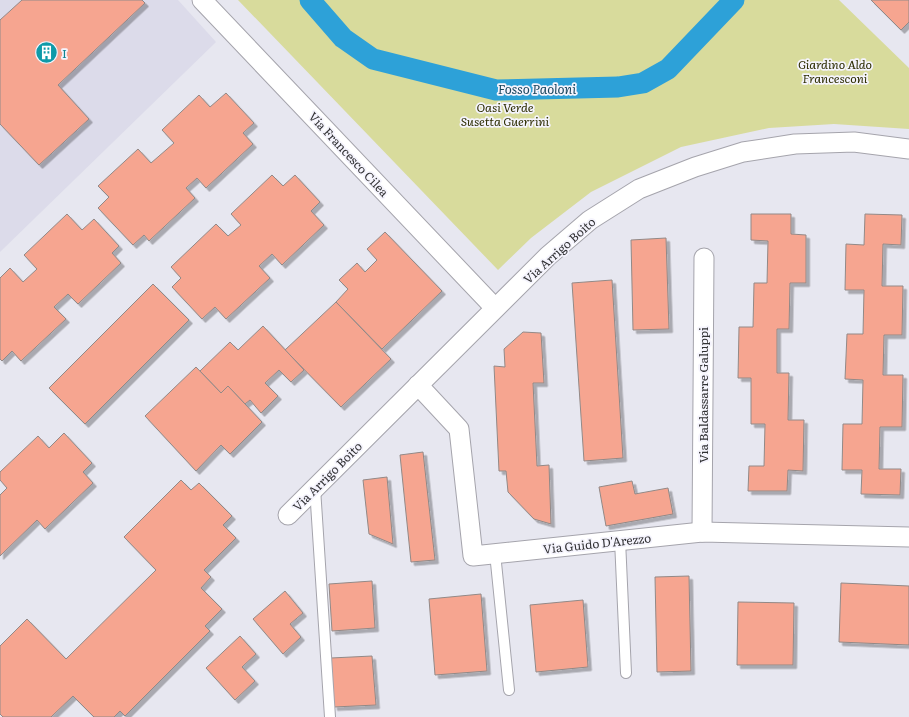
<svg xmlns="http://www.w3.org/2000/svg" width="909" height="717" viewBox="0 0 909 717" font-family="Literata,serif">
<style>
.built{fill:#dcdbea}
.green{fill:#d8db9c}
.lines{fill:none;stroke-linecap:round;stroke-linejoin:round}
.canal{stroke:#2da1d8;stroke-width:21}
.building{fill:#f6a590;stroke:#928987;filter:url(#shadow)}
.service-casing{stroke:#a5a4ac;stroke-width:12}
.minor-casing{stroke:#a5a4ac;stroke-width:21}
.service{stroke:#fff;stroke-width:10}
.minor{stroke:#fff;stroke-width:19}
.labels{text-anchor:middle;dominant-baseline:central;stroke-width:3.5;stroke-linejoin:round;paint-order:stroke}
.culture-label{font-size:12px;fill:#0d838f;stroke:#f5f4fd;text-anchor:start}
.park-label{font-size:12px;font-style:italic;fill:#2d2d00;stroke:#f5f4fd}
.street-label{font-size:12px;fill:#313134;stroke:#f5f4fd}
.water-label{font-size:13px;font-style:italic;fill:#19465e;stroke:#f5f4fd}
</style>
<defs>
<filter id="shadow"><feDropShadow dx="3.5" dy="3.5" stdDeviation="0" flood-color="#0004"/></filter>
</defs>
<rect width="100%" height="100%" fill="#e7e7f0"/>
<polygon class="built" points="0,0 178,0 216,42 0,252"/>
<polygon class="green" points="238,0 839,0 909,68 909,129 834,124 769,128 681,147 591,192 531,238 498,270"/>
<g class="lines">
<polyline class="canal" points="310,0 343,38 373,59 496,90 618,87 643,83 668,69 734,0"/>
</g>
<g class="building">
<polygon points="22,0 142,0 145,3 58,85 89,119 39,165 0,124 0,20"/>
<polygon points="871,0 909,0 909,22 901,30"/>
<polygon points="226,93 254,123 243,133 253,144 206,188 197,178 186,188 195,198 149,241 144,235 133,245 98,208 109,197 98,186 138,149 151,163 174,143 162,130 199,95 210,107"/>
<polygon points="272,175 283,186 295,175 320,202 311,211 324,225 282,265 272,254 259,266 270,278 226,319 215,307 202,319 172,287 181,278 171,267 216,224 228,236 241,225 231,214"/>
<polygon points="67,214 82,230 94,219 119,246 112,253 121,263 78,304 68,294 54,307 66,319 21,361 12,351 2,361 0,359 0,278 10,268 23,282 37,269 24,255"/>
<polygon points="751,214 791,214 791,234 806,235 806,283 790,283 789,329 777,329 777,373 789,373 788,420 804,420 803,471 788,470 787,491 748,491 749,466 764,466 765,424 751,424 751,378 738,378 739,327 753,327 754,283 767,283 768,241 751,240"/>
<polygon points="865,214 902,215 901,245 883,244 882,286 903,286 902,335 884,335 883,375 903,375 902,427 880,427 879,469 901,469 900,495 861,494 862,470 842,470 843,424 862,424 863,380 845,379 847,334 863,334 864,290 845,290 846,244 864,245"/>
<polygon points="385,232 442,291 382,349 336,302 348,289 339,280 357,263 365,272 377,260 367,249"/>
<polygon points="666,238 669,329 633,330 631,240"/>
<polygon points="612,280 623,458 584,461 572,283"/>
<polygon points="153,284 189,320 85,424 49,388"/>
<polygon points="336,302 391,359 341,407 285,350"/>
<polygon points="263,326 304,370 291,382 279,370 265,383 278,396 261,413 250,400 245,404 228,386 221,393 200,371 230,342 238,350"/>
<polygon points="523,332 541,333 544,383 533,383 537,466 549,465 551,524 534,519 508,492 506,471 499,471 494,366 505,367 504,349"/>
<polygon points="196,367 221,393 228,386 262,422 230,454 221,445 196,471 145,416"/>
<polygon points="64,433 92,463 83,472 93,483 45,529 37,520 0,556 0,495 7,488 0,480 0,472 38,436 49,448"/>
<polygon points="423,452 435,560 411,562 400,455"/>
<polygon points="387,477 393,544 369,534 363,480"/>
<polygon points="181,480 191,490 199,483 232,516 223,525 236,538 204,570 211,577 201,588 222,609 205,626 210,631 125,716 120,711 114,717 94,717 73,696 51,717 3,717 0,714 0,646 27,619 66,659 156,570 124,537"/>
<polygon points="632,481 635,494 668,488 673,514 606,526 599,487"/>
<polygon points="689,576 691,671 657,672 655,577"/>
<polygon points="372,581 375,628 332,631 329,584"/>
<polygon points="841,583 909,586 909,645 839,642"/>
<polygon points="285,591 303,613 290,624 301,637 283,654 253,619"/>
<polygon points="481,594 487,671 435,675 429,599"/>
<polygon points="583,600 588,667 536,672 530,605"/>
<polygon points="738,602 794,603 793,665 737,665"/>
<polygon points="240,636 256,654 242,667 255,681 235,700 206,668"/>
<polygon points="372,656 376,705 334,707 331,658"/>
</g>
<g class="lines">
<defs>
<g id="service">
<polyline points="315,488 330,717"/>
<polyline points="620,540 626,673"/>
<polyline points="495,553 509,690"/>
</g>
<g id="minor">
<polyline points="202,0 495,308"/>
<polyline points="418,385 459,429 473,556 702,532 909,537"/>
<polyline points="288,515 548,256 590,220 639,189 695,167 743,152 795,144 854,142 909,149"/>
<polyline points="702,532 704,258"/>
</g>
</defs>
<use href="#service" class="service-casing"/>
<use href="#minor" class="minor-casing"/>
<use href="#service" class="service"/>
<use href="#minor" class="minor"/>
</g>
<defs>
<symbol id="building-disc" viewBox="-11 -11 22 22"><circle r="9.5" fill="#0f9aa8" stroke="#f5f4fd"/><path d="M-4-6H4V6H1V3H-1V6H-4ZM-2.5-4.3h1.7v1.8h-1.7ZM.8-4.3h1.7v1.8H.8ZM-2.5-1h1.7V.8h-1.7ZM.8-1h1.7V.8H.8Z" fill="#fff"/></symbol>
</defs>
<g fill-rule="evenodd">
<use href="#building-disc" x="34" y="40" width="25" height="25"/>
</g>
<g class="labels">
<g class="culture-label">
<text x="62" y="53">I</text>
</g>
<g class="park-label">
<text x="835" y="64">Giardino Aldo<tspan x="835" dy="14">Francesconi</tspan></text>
<text x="505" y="107">Oasi Verde<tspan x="505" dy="14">Susetta Guerrini</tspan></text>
</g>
<g class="street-label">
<text transform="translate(349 154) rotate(47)">Via Francesco Cilea</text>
<text transform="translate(559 250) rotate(-42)">Via Arrigo Boito</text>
<text transform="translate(703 395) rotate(-90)">Via Baldassarre Galuppi</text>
<text transform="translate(327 476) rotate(-45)">Via Arrigo Boito</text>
<text transform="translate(597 543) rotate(-6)">Via Guido D'Arezzo</text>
</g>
<g class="water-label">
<text x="537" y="88">Fosso Paoloni</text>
</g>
</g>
</svg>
